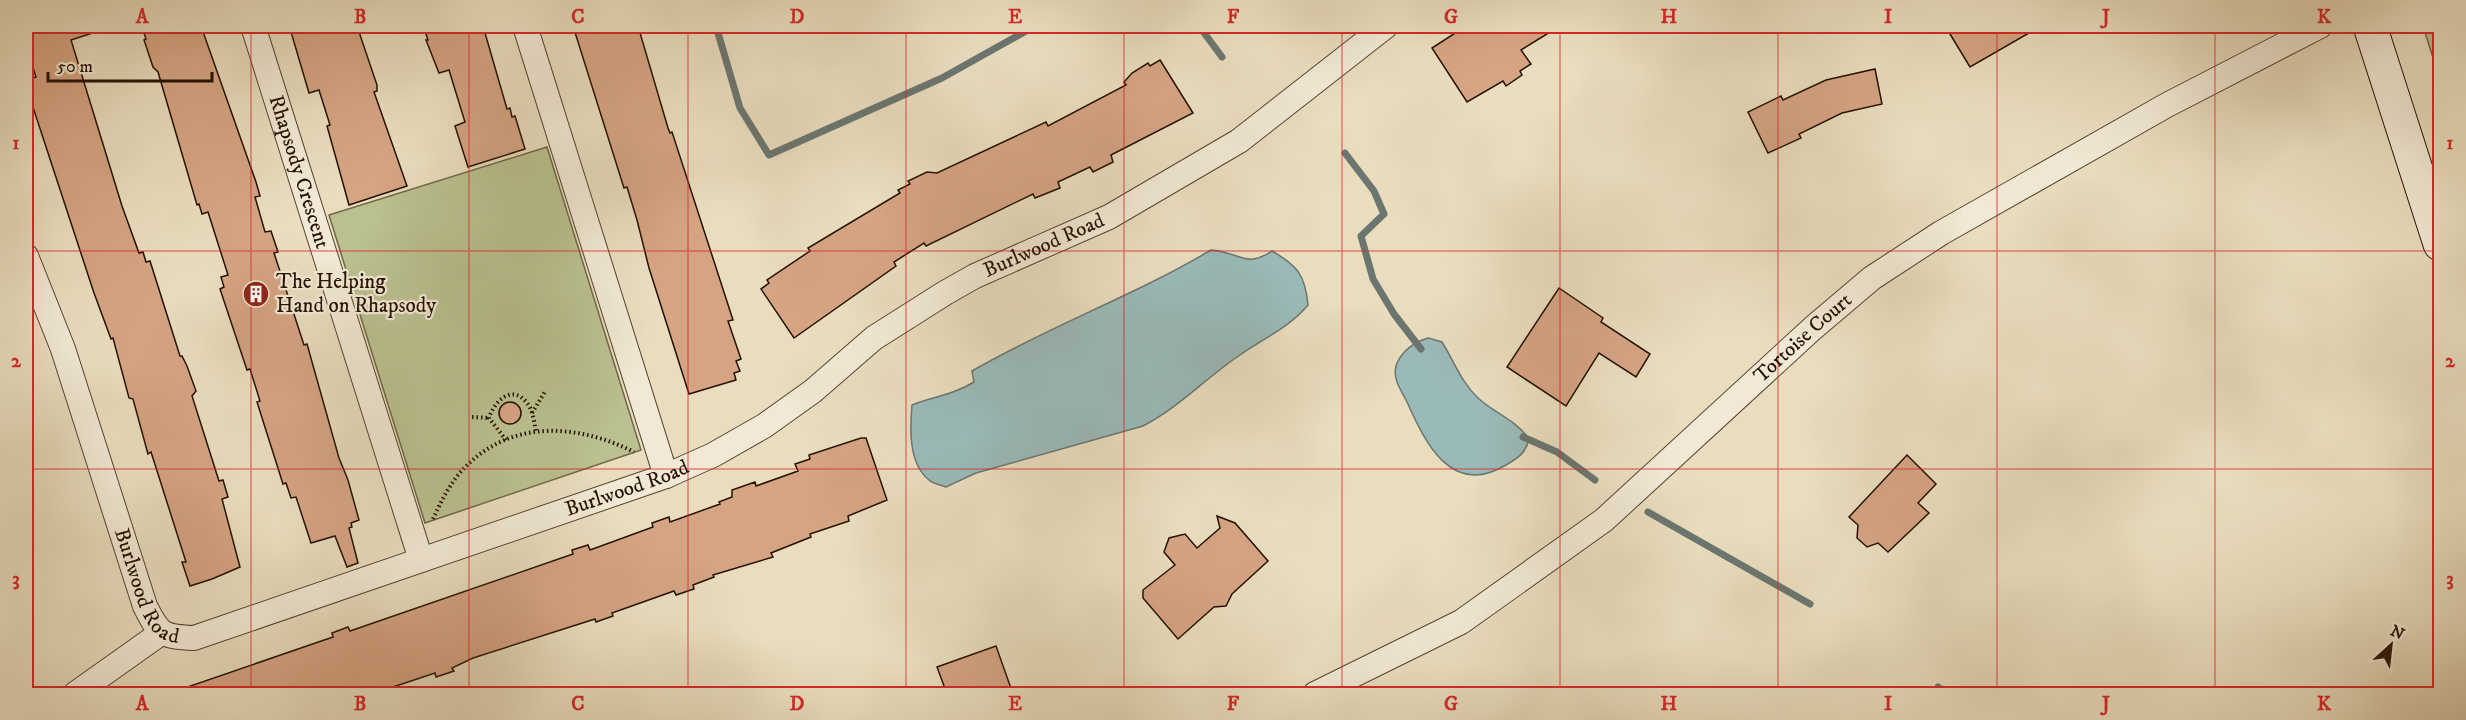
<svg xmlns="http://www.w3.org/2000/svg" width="2466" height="720" viewBox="0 0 2466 720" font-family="'IM FELL DW Pica',serif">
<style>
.green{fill:#bac08f;stroke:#706848;stroke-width:1.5}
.water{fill:#9abab9;stroke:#6b7670;stroke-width:1.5}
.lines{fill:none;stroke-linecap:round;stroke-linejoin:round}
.stream{stroke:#6b7670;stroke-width:7}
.building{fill:#d5a483;stroke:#251102;stroke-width:1.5}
.street-casing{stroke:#564431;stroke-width:26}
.secondary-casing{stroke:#251102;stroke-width:35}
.path{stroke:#251102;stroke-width:4;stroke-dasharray:1.5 3;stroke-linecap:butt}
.street{stroke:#f1e9d5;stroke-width:24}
.secondary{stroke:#f1e9d5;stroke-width:33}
.grid{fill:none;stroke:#d62828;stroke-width:1.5;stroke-opacity:0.55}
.labels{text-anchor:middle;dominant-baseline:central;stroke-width:4.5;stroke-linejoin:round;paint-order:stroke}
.street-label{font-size:21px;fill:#251102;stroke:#f1e9d5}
.poi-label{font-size:21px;fill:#251102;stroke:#f1e9d5;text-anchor:start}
.neatline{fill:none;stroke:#d62828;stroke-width:2}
.grid-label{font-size:20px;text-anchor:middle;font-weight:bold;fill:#d62828}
</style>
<rect width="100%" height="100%" fill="#e9ddbe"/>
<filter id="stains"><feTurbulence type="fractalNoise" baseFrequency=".00333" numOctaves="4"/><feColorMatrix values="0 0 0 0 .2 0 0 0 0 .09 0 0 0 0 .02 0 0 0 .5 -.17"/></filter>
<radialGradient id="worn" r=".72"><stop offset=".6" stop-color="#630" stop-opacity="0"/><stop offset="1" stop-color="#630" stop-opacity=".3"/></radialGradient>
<g class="green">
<polygon points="2423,26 2440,26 2440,80"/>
<polygon points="547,147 641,450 425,523 329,215"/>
</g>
<g class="water">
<path d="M1211 250C1240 252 1245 269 1272 251 1298 266 1305 275 1308 305 1289 328 1262 339 1237 357 1205 379 1178 408 1143 426L976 473 946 487C941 485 933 484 929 480 908 463 910 428 912 405 935 396 953 395 974 382L972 371C1049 326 1134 296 1211 250Z"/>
<path d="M1428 338 1442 342C1454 361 1461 382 1478 398 1494 413 1516 420 1529 439 1526 453 1518 458 1506 465 1451 498 1425 442 1407 402 1401 390 1391 377 1397 363 1403 350 1415 342 1428 338Z"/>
</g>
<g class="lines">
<g class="stream">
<polyline points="716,26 740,108 769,155 942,78 1035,26"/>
<polyline points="1199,26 1222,57"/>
<polyline points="1345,153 1374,191 1384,214 1361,236 1373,279 1394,314 1421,349"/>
<polyline points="1523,437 1557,452 1595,480"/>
<polyline points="1648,512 1810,604"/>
<polyline points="1938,687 1948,694"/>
</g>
</g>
<g class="building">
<polygon points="26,26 105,26 105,29 71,40 122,206 139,253 143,252 146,262 150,261 180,356 182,356 187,366 196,391 192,396 219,481 223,480 228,497 222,499 240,567 212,579 190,586 182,562 186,562 151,452 148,454 133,399 129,398 113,338 111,339 94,293 28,92 33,91 29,79 36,77 26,46"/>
<polygon points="158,26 201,26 256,182 260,196 255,197 265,232 271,231 278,252 274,253 304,345 307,344 339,458 348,480 359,520 351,523 352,527 349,528 358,563 347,567 335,536 311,543 296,497 291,498 286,483 283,484 257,402 260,401 250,369 247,370 220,289 224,287 221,277 228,275 208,212 202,214 199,204 197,205 158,72 153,67 144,40 146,39 143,30"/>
<polygon points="293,26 357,26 377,85 377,91 374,92 407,186 349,205 327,126 330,125 319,90 309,93 291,32 295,30"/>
<polygon points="442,26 483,26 507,109 510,108 512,117 515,116 525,149 468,167 455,126 465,122 449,70 439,73 426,40 428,40 425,31"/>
<polygon points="573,26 638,26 668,128 670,133 672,132 733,320 728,321 741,359 736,361 740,371 734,373 736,380 689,394 649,268 637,220 627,187 624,188"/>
<polygon points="1466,26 1560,26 1521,50 1531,64 1520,71 1522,75 1506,86 1503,81 1467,102 1432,48"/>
<polygon points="1965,26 2041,26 1970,67 1950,34"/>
<polygon points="1160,60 1193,113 1111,155 1113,162 1093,172 1090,167 1058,182 1060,188 1035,198 1033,194 926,246 924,243 894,262 896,266 794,338 761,289 769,283 767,280 810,251 808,248 900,193 898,190 910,184 908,181 927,172 937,173 1046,122 1048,126 1126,85 1124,82 1132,73 1148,63 1150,66"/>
<polygon points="1875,69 1882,104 1842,113 1799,134 1801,138 1768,153 1748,112 1781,96 1783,100 1826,80"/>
<polygon points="1559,288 1603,318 1601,322 1650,354 1636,377 1599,353 1566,406 1507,367"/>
<circle cx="510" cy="413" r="11"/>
<polygon points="861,438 866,438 887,500 848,516 849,521 810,534 811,537 771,553 773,557 713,575 714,577 693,585 694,589 676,595 674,591 612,613 613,616 596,622 595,619 473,658 452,668 454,671 436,677 435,673 372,694 252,694 251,689 235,694 173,694 173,692 333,637 332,633 348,627 350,631 573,554 572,550 588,545 590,550 653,527 652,523 669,517 670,522 720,504 719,502 732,497 732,490 755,482 756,486 798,471 795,464 810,459 809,455"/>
<polygon points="1907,455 1936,484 1918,503 1929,513 1888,552 1878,543 1867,547 1857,538 1858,525 1849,517"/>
<polygon points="1217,516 1235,523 1268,561 1232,594 1226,606 1214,607 1178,639 1143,598 1143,590 1175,565 1164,552 1169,538 1185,534 1197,548 1220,528"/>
<polygon points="996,646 1013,694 947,694 937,667"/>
</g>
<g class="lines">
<defs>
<g id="street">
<path id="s1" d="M253 26 421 560"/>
<polyline points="525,26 666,476"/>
<path id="s2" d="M26 256 63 349 145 606C159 634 162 637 194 638L666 476 713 455 764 426 813 391 874 338 945 293 975 276 1109 217 1239 141 1386 26"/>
<polyline points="75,694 161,633"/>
<path id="s3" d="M1315 694 1461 622 1604 520 1813 328 1872 278 1941 233 2167 105 2320 26"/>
</g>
<polyline id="secondary" points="2370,26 2440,244"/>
</defs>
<use href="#street" class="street-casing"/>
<use href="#secondary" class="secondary-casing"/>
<g class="path">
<polyline points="532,413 546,390"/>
<polyline points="472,417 489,418"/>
<path d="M506 440 489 418C494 402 512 383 527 403 533 410 534 422 536 431"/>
<path d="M433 519C440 504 447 489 458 475 505 419 574 422 634 452"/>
</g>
<use href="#street" class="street"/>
<use href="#secondary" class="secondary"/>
</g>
<path class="grid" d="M251 26V694M469 26V694M688 26V694M906 26V694M1124 26V694M1342 26V694M1560 26V694M1778 26V694M1997 26V694M2215 26V694M26 251H2440M26 469H2440"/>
<defs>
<symbol id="building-disc" viewBox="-11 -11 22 22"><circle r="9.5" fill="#8f2418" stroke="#f1e9d5"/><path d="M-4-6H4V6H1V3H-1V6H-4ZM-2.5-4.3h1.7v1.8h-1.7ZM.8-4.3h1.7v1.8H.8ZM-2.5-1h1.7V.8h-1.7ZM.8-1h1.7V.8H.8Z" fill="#fff"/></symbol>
</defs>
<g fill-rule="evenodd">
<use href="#building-disc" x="241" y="279" width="30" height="30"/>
</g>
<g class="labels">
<g class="street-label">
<text stroke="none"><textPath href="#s1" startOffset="153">Rhapsody Crescent</textPath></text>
<text stroke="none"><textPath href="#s2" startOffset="1378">Burlwood Road</textPath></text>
<text stroke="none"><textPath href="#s3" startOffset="608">Tortoise Court</textPath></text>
<text stroke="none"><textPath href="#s2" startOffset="892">Burlwood Road</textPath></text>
<text stroke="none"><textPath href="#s2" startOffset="354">Burlwood Road</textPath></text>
</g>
<g class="poi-label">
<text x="276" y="282">The Helping<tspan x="276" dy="24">Hand on Rhapsody</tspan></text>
</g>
</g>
<rect width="2466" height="720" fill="none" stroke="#e9ddbe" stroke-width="66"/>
<g transform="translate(2391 645) rotate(27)" stroke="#f1e9d5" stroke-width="4.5" paint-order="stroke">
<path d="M0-4.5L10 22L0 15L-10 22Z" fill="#251102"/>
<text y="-9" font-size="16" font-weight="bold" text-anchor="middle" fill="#251102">N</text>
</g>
<path d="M48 72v9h164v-9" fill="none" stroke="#251102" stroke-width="3"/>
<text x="57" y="72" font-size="18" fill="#251102" stroke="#f1e9d5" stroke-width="4.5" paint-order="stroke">50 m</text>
<rect x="33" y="33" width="2400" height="654" class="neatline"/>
<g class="grid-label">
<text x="142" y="23">A</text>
<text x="360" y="23">B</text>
<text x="578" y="23">C</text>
<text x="797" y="23">D</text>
<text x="1015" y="23">E</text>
<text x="1233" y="23">F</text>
<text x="1451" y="23">G</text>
<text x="1669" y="23">H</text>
<text x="1888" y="23">I</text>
<text x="2106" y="23">J</text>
<text x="2324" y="23">K</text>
<text x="16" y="149">1</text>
<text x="2450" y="149">1</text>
<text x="16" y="367">2</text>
<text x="2450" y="367">2</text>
<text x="16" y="585">3</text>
<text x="2450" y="585">3</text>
<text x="142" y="710">A</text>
<text x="360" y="710">B</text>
<text x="578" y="710">C</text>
<text x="797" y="710">D</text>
<text x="1015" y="710">E</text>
<text x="1233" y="710">F</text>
<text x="1451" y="710">G</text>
<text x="1669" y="710">H</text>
<text x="1888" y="710">I</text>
<text x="2106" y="710">J</text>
<text x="2324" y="710">K</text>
</g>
<rect width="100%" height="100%" filter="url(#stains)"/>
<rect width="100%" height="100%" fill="url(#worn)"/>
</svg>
